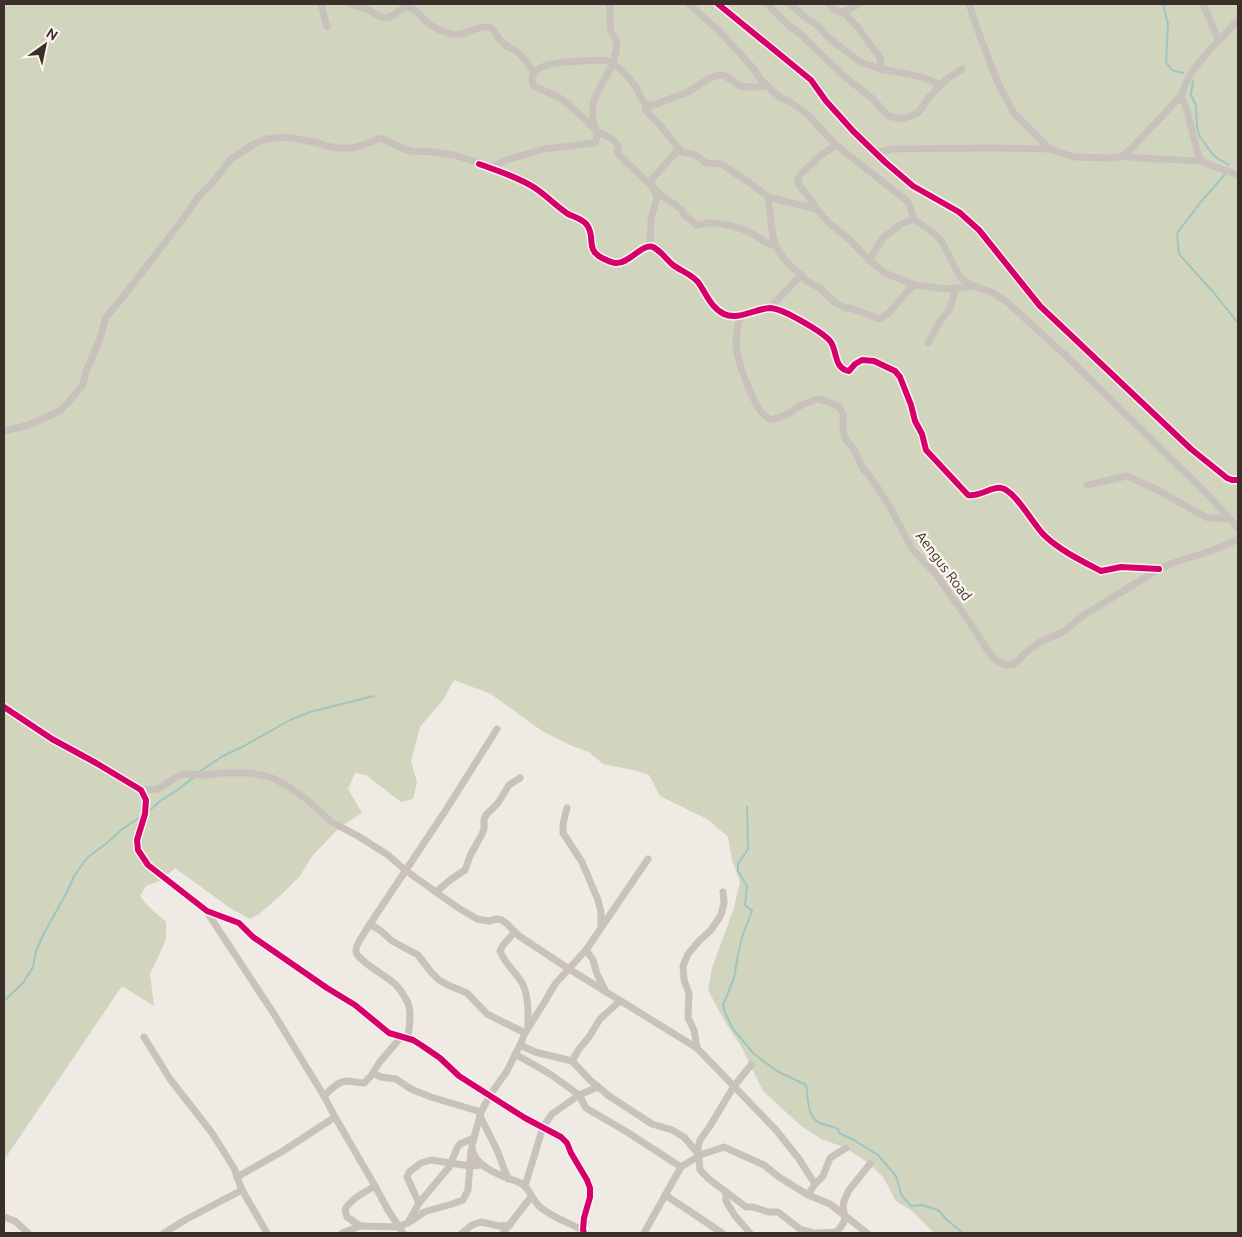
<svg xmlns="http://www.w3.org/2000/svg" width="1242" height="1237" viewBox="0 0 1242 1237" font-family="Ubuntu,sans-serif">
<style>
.green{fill:#d1d5be}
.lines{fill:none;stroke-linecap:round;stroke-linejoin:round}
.stream{stroke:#9fc4c2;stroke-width:2}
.minor{stroke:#c9c2bc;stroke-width:7}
.cycleway-casing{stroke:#fbf4ec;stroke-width:9}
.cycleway{stroke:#d6006c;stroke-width:6}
.labels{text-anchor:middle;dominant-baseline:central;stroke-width:5;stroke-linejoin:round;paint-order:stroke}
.street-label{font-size:14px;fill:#3b2f2a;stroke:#fbf4ec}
</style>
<rect width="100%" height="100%" fill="#efeae4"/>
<polygon class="green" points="4,4 1238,4 1238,1233 934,1233 912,1211 896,1201 883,1177 870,1164 846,1148 821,1139 800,1125 763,1091 741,1046 725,1022 708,990 712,968 733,911 740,882 732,860 728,837 707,819 660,796 649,775 633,770 603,764 589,752 572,746 542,731 491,694 454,680 443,700 420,727 411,761 417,782 413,799 401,802 366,775 355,773 348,789 362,813 340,827 313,855 299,877 282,894 259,914 250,919 230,908 175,868 162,880 146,886 140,896 148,906 166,922 166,940 150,974 154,1006 122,986 4,1160"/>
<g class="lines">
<g class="stream">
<polyline points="1163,4 1168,24 1166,62 1172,70 1183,73"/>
<polyline points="1193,81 1191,95 1196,105 1197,128 1200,137 1211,152 1217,158 1229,165"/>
<polyline points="1225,174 1200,203 1177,233 1179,254 1214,293 1238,323"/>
<polyline points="199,772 223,756 244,746 290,720 310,712 374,696"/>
<path d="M747 807 748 849 738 864V871L747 886 745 905 752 911 742 937 738 955 734 978 723 1005 725 1013 733 1029 754 1054 777 1071 806 1085C808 1096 807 1116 818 1122 824 1125 832 1126 838 1129L839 1133 852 1139 878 1155 896 1176 902 1196 911 1206 922 1205 938 1210 947 1220 963 1233"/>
<polyline points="148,812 160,801 180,788 194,777"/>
<polyline points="4,1001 23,983 33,967 36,951 43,935 66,894 74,876 87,858 108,842 121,830 142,816"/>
</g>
<g class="minor">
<polyline points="321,4 327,27"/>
<path d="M350 4C356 6 363 8 369 10 374 13 380 18 386 18 395 18 400 5 410 8 418 10 422 18 428 23 433 27 441 31 448 33 462 38 471 28 485 27 495 26 495 36 501 41 505 46 512 48 517 52 524 57 528 65 534 72"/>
<polyline points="689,4 718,30 733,46 753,68 761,80 767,86 781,98 789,101 807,114 836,145 907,201 909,204 914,219 936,235 942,242 960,277 971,285 991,292 1007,302 1064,354 1103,392 1209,496 1238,528"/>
<polyline points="718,4 811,80 826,101 853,131 885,162 913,186 959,212 979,230 1040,306 1191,449 1227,478 1232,480 1238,480"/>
<polyline points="767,4 789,26 798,32 845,77 873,99 888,116 902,119 911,116 919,112 929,97 941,85"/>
<polyline points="790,4 806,18 817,25 826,35 839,46 862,63 881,69 922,77 941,85 947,79 962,69"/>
<path d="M829 4C839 18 847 11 859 4"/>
<polyline points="969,4 978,31 997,81 1014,113 1050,149"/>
<polyline points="1203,4 1219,41"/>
<polyline points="844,12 850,20 858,27 866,39 880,57 881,69"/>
<path d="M767 86 751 87 740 86 724 75H718L710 78 688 92 651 106C647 105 647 105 644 102 640 98 639 92 636 87 629 77 620 67 609 61 600 59 591 61 581 61 569 62 522 62 534 86L558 97 566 102 596 130 615 141 619 148 617 152 619 155 661 195 674 204 682 210 684 215 696 225C700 225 703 223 707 223 716 221 741 228 749 232 758 236 764 243 773 245L775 244 780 253 786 261 806 280 821 289 833 301 845 308H850L880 319C897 310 900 295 915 285L948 289 974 286"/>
<polyline points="1181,96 1186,107 1199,158 1205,163 1238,175"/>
<polyline points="646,104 645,108 647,112 660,125 679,149 652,179 652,183 657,198 651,219 650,246"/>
<path d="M679 149 681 152 696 155 706 163 721 164 750 183 768 197 817 209C812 198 802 192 797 181L801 174 821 155 836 145"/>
<polyline points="876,153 893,149 989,148 1050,149 1074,157 1113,158 1123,156 1130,150 1181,96 1186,83 1194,69 1207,53 1238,20"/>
<polyline points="1123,156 1138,158 1201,161"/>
<path d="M479 164C498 171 518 177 535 188 547 196 556 206 568 214 574 217 583 219 587 225 596 237 585 249 602 258 606 260 612 263 616 263 629 264 642 243 653 247 661 251 666 259 673 265 681 271 691 274 698 282 706 293 710 307 724 314 738 321 756 308 771 308 779 309 789 314 796 318 805 323 828 335 832 344 837 354 835 369 849 371L855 364 862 360 874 361 895 371 900 377 911 405 915 421 922 434 926 450 968 495C980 497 992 486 1001 488 1015 490 1034 526 1045 536 1061 551 1082 561 1101 571L1121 567 1159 569"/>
<polyline points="768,197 772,230 775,244"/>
<polyline points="817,209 827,221 852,242 869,260 885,273 915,285"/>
<polyline points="869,260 883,238 901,224 914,219"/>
<polyline points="770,308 801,275"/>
<path d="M740 315C738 324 736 336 736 346 737 361 751 397 760 410 762 414 767 417 771 420L786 415 803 404 818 399 829 402 839 407 843 414V431L846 440 854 449 863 469 870 476 890 507 912 549 935 573 968 620 990 654 997 661 1005 665 1014 664 1018 661 1026 652 1040 642 1063 632 1084 615 1159 569 1173 563 1214 550 1238 539"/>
<polyline points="928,343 941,320 950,309 956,288"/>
<path d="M4 431 29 425 51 415 61 410 72 398 83 385 86 372 100 338 106 317 119 302 180 223 199 196 212 183 231 159 251 146 258 142 267 139 288 137 318 143 327 146 338 148H352L360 146 381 138 404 149 412 151 434 152 454 155 489 166H494L506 160 545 149 595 143C598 137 596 132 594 125 592 119 592 112 593 106 595 91 605 81 611 67 614 61 616 52 617 45 617 38 613 36 611 31 609 23 610 12 610 4"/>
<polyline points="1087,485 1127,476 1160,491 1205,517 1211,518 1229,519"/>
<polyline points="4,707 52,739 96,763 141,790 146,800 145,814 137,840 138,850 148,865 207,911 239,923 253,937 327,988 355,1005 389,1033 413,1040 421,1045 440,1058 459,1076 525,1118 561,1137 567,1143 571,1153 587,1180 590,1188 590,1197 584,1218 583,1230 584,1233"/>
<polyline points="141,790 158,789 178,776 183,774 209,775 221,773 250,773 265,776 275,779 289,787 306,799 333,823 358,836 388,855 405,870 457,907 477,919 489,921 497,919 502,920 506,923 519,936 569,969 697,1048 776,1130 799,1159 815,1184 808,1195"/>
<polyline points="567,808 563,824 563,833 582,862 598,900 601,912 601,927"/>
<polyline points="436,892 450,880 465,870 470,856 482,834 484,829 484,820 486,815 498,803 509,785 520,778"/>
<polyline points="207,912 274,1014 324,1096 335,1117 375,1186 388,1210 403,1233"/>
<polyline points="370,924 381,931 392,941 418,955 431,972 439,980 448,985 467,993 487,1014 525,1033"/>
<path d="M515 932 503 945 500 951C504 962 514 971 521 981 529 994 528 1012 528 1028"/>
<polyline points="586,950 593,960 597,974 606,992"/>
<polyline points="620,1001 600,1019 589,1037 579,1049 572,1061 590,1080 609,1096 652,1124 672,1130 684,1137 699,1155"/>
<polyline points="144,1037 170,1079 212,1133 234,1168 242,1190 267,1233"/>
<path d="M408 1038C409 1027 412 1014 408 1003 405 997 399 988 395 984 387 976 356 960 356 951 355 945 363 936 366 930L444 813 497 729"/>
<polyline points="520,1045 535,1052 572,1061"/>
<polyline points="697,1048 694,1030 688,1018 689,993 684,980 683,966 688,954 699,941 711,930 721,915 724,903 723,892"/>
<polyline points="515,1054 550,1074 579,1095 586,1108 627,1132 681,1167"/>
<polyline points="751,1065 734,1086 710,1126 700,1140 698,1147 700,1170 709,1179 746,1207 753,1207 768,1212 778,1212 800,1229 814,1233 836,1232 840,1228 844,1222 845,1216 843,1207 844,1201 849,1190 870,1164"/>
<polyline points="373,1073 381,1077 396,1079 411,1089 431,1097 481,1112"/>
<path d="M324 1096C330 1090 337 1082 346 1081 352 1081 358 1083 364 1083L371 1076 379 1063 401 1037"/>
<polyline points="480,1116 497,1150 508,1179"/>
<polyline points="237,1177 283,1151 335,1117"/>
<polyline points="815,1184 823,1176 830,1158 846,1148"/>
<polyline points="525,1186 543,1127 552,1114 579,1095 598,1087"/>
<polyline points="726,1192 726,1201 735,1216 750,1233"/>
<polyline points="665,1195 688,1210 722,1233"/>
<polyline points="419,1203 407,1177 409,1172 421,1163 431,1160 470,1166 483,1165"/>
<polyline points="4,1217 15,1221 28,1233"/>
<polyline points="411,1221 424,1212 452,1204 463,1200 468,1190 471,1151"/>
<path d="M360 1226 347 1217 345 1210C350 1199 365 1192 375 1186"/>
<path d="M585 1232C571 1223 553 1218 540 1207 533 1201 530 1190 524 1186 521 1182 515 1181 510 1179 496 1174 471 1163 472 1145L481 1112 490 1095 507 1071 520 1045 525 1033 544 1003 555 984 586 950 648 859"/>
<polyline points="164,1233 185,1220 242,1190"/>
<polyline points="342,1233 360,1226 398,1227 408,1223 419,1203 450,1166 457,1148 460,1144 474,1138"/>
<polyline points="462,1233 472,1225 481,1222 499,1226 510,1225"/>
<polyline points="503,1233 531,1197"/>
<polyline points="644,1233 681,1167 700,1155 724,1147 764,1165 779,1177 808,1195 830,1204 867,1233"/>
</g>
<defs>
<g id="cycleway">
<polyline points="718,4 811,80 826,101 853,131 885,162 913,186 959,212 979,230 1040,306 1191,449 1227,478 1232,480 1238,480"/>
<path d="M479 164C498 171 518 177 535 188 547 196 556 206 568 214 574 217 583 219 587 225 596 237 585 249 602 258 606 260 612 263 616 263 629 264 642 243 653 247 661 251 666 259 673 265 681 271 691 274 698 282 706 293 710 307 724 314 738 321 756 308 771 308 779 309 789 314 796 318 805 323 828 335 832 344 837 354 835 369 849 371L855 364 862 360 874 361 895 371 900 377 911 405 915 421 922 434 926 450 968 495C980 497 992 486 1001 488 1015 490 1034 526 1045 536 1061 551 1082 561 1101 571L1121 567 1159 569"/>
<polyline points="4,707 52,739 96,763 141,790 146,800 145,814 137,840 138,850 148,865 207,911 239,923 253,937 327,988 355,1005 389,1033 413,1040 421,1045 440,1058 459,1076 525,1118 561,1137 567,1143 571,1153 587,1180 590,1188 590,1197 584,1218 583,1230 584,1233"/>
</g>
</defs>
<use href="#cycleway" class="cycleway-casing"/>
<use href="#cycleway" class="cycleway"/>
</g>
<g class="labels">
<g class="street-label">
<text transform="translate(944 566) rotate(53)">Aengus Road</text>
</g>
</g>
<rect width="1242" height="1237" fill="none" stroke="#3b2f2a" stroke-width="10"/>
<g transform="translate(45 45) rotate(33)" stroke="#fbf4ec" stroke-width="4" paint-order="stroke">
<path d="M0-4L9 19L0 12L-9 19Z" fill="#3b2f2a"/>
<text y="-8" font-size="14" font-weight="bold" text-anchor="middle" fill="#3b2f2a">N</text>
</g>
</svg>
